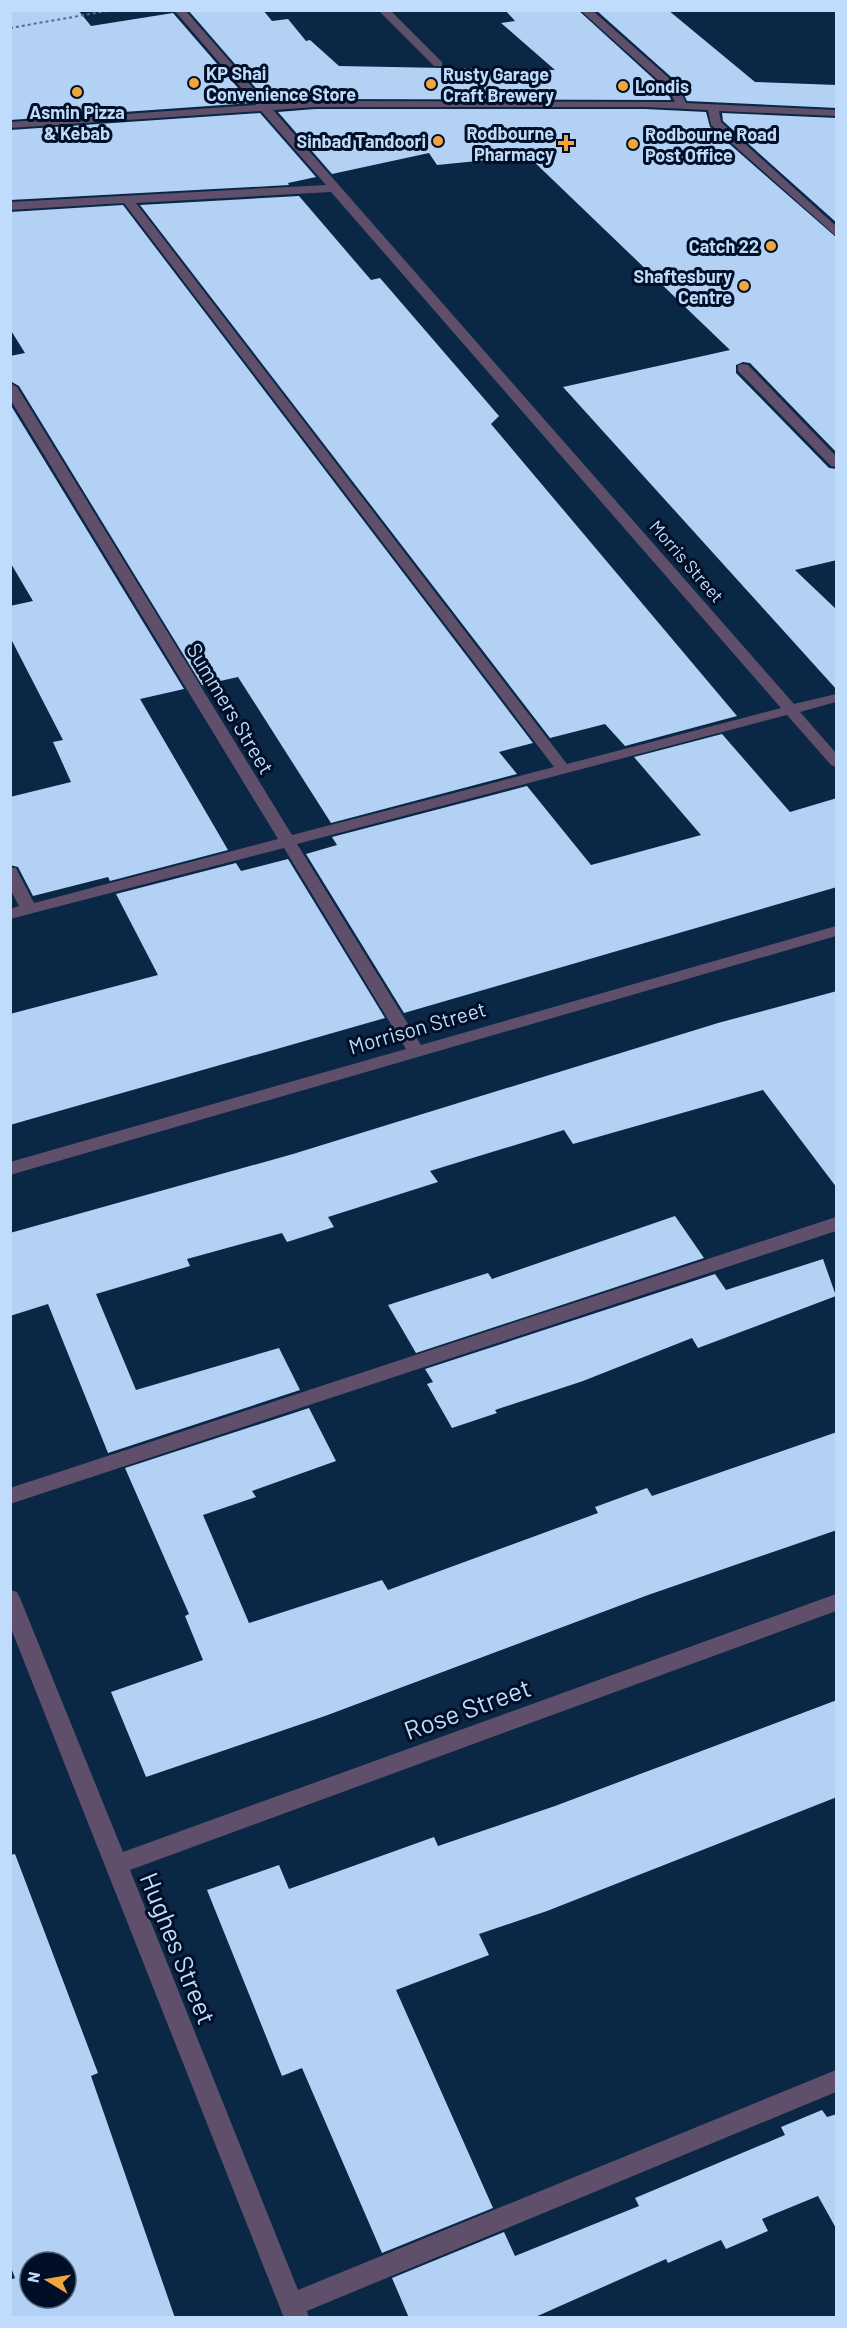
<svg xmlns="http://www.w3.org/2000/svg" width="847" height="2328" viewBox="0 0 847 2328" font-family="Barlow,sans-serif">
<style>
.building{fill:#b2d1f4;fill-rule:evenodd}
.lines{fill:none;stroke-linecap:round;stroke-linejoin:round}
.path{stroke:#506d8b;stroke-width:2;stroke-dasharray:3 3;stroke-linecap:butt}
.minor{fill:#604f6b;fill-rule:evenodd}
.poi-dot{fill:#f0a63f;stroke:#000f26;stroke-width:2}
.labels{text-anchor:middle;dominant-baseline:central;stroke-width:6;stroke-linejoin:round;paint-order:stroke}
.far-poi-label{font-size:18px;font-weight:bold;fill:#c0dcfc;stroke:#000f26;text-anchor:start}
.far-street-label{font-size:18px;fill:#c0dcfc;stroke:#000f26}
.street-label{font-size:21px;fill:#c0dcfc;stroke:#000f26}
.near-street-label{font-size:26px;fill:#c0dcfc;stroke:#000f26}
</style>
<rect width="100%" height="100%" fill="#0a2745"/>
<g class="building">
<polygon points="10,10 78,10 91,26 173,13 251,103 10,120"/>
<polygon points="188,10 263,10 272,21 288,19 306,41 310,40 339,66 555,70 501,23 515,21 505,10 578,10 667,91 671,100 315,99 268,102"/>
<polygon points="596,10 668,10 755,82 837,85 837,108 687,101 679,84"/>
<polygon points="315,109 645,109 706,112 710,127 837,238 837,453 750,363 743,362 736,365 736,373 829,468 837,469 837,560 795,570 837,610 837,690 563,387 730,350 528,156 437,165 429,153 332,174 278,112"/>
<polygon points="260,113 316,177 288,183 289,185 10,200 10,130"/>
<polygon points="722,113 837,118 837,223 723,121"/>
<polygon points="299,196 371,280 380,278 499,416 491,424 737,716 625,746 605,724 550,738 140,205"/>
<polygon points="123,205 533,743 499,752 517,774 331,823 238,677 202,685 19,386 10,381 10,356 25,353 10,329 10,212"/>
<polygon points="10,404 184,689 140,699 228,850 110,881 108,877 33,896 18,867 10,865 10,797 71,782 53,742 63,740 10,637 10,606 33,601 10,562"/>
<polygon points="722,734 790,812 837,798 837,887 404,1013 306,854 337,845 332,837 527,786 591,865 701,835 634,757"/>
<polygon points="288,859 385,1018 10,1125 10,1014 158,975 116,894 236,863 241,871"/>
<polygon points="837,991 837,1188 763,1090 573,1144 564,1130 430,1171 438,1182 328,1217 334,1227 287,1242 282,1233 187,1259 190,1266 96,1294 136,1390 279,1348 300,1390 108,1453 48,1304 10,1316 10,1233 293,1154 718,1023"/>
<polygon points="675,1216 704,1258 416,1353 388,1305 488,1273 492,1279"/>
<polygon points="823,1259 836,1296 698,1348 692,1338 583,1381 495,1410 497,1413 452,1428 427,1384 433,1382 425,1369 715,1274 726,1290"/>
<polygon points="309,1408 336,1461 252,1491 256,1497 203,1515 249,1623 382,1580 388,1590 598,1513 595,1507 647,1488 652,1496 837,1432 837,1530 648,1595 325,1716 146,1777 111,1692 203,1660 185,1616 189,1614 125,1468"/>
<polygon points="837,1700 837,1797 547,1911 479,1934 489,1955 396,1990 493,2208 382,2253 302,2068 282,2076 207,1890 279,1865 289,1889 434,1837 438,1846 555,1806"/>
<path d="M15 1854 98 2073 91 2076 175 2318H10V2280L15 2278 10 2265V1855ZM30 2262H66V2298H30Z"/>
<polygon points="822,2110 827,2117 837,2114 837,2230 818,2196 762,2219 768,2231 726,2249 721,2240 668,2263 666,2259 533,2318 409,2318 392,2278 504,2232 515,2256 639,2206 635,2198 785,2135 781,2127"/>
</g>
<g class="lines">
<polyline class="path" points="10,28 113,10"/>
<g class="minor">
<path d="M174 10H185L267 104 315 101 675 102 669 90 580 10H592L678 86 686 103 836 110V116L719 111 721 122 836 226V236L711 125 708 110 645 107H315L273 110 794 704 836 694V702L800 712 836 753V767L831 765 787 715 297 844 421 1045 836 926V936L10 1175V1162L406 1049 284 848 10 919V909L19 906 10 889V867L16 868 34 903 278 839 10 399V383L17 387 292 835 554 767 124 203 10 210V202L326 185 261 111 10 128V122L256 105ZM331 192 781 708 567 764 136 203Z"/>
<polygon points="378,10 390,10 442,62 442,66 434,66"/>
<polygon points="743,364 748,365 836,456 836,467 831,466 738,371 738,365"/>
<polygon points="836,1217 836,1231 10,1504 10,1488"/>
<polygon points="10,1590 17,1592 20,1598 123,1852 836,1594 836,1611 130,1870 298,2290 836,2070 836,2092 307,2311 309,2318 284,2318 10,1626"/>
</g>
</g>
<g class="poi-dot">
<circle cx="194" cy="83" r="6"/>
<circle cx="431" cy="84" r="6"/>
<circle cx="623" cy="86" r="6"/>
<circle cx="77" cy="92" r="6"/>
<circle cx="438" cy="141" r="6"/>
<path d="M563 134h6v6h6v6h-6v6h-6v-6h-6v-6h6z"/>
<circle cx="633" cy="144" r="6"/>
<circle cx="771" cy="246" r="6"/>
<circle cx="744" cy="286" r="6"/>
</g>
<g class="labels">
<g class="far-poi-label">
<text x="206" y="73">KP Shai<tspan x="206" dy="21">Convenience Store</tspan></text>
<text x="443" y="74">Rusty Garage<tspan x="443" dy="21">Craft Brewery</tspan></text>
<text x="635" y="86">Londis</text>
<text x="77" y="112" text-anchor="middle">Asmin Pizza<tspan x="77" dy="21">&amp; Kebab</tspan></text>
<text x="554" y="133" text-anchor="end">Rodbourne<tspan x="554" dy="21">Pharmacy</tspan></text>
<text x="645" y="134">Rodbourne Road<tspan x="645" dy="21">Post Office</tspan></text>
<text x="426" y="141" text-anchor="end">Sinbad Tandoori</text>
<text x="759" y="246" text-anchor="end">Catch 22</text>
<text x="732" y="276" text-anchor="end">Shaftesbury<tspan x="732" dy="21">Centre</tspan></text>
</g>
<g class="far-street-label">
<text transform="translate(687 561) rotate(49)">Morris Street</text>
</g>
<g class="street-label">
<text transform="translate(231 708) rotate(59)">Summers Street</text>
<text transform="translate(417 1027) rotate(-16)">Morrison Street</text>
</g>
<g class="near-street-label">
<text transform="translate(467 1708) rotate(-20)">Rose Street</text>
<text transform="translate(179 1948) rotate(68)">Hughes Street</text>
</g>
</g>
<rect width="847" height="2328" fill="none" stroke="#c0dcfc" stroke-width="24"/>
<g transform="translate(48 2280) rotate(281)"><circle r="28" fill="#000f26" stroke="#4d617c" stroke-width="1.5"/>
<path d="M0-4.5L10 22L0 15L-10 22Z" fill="#f0a63f"/>
<text y="-9" font-size="16" font-weight="bold" text-anchor="middle" fill="#c0dcfc">N</text>
</g>
</svg>
